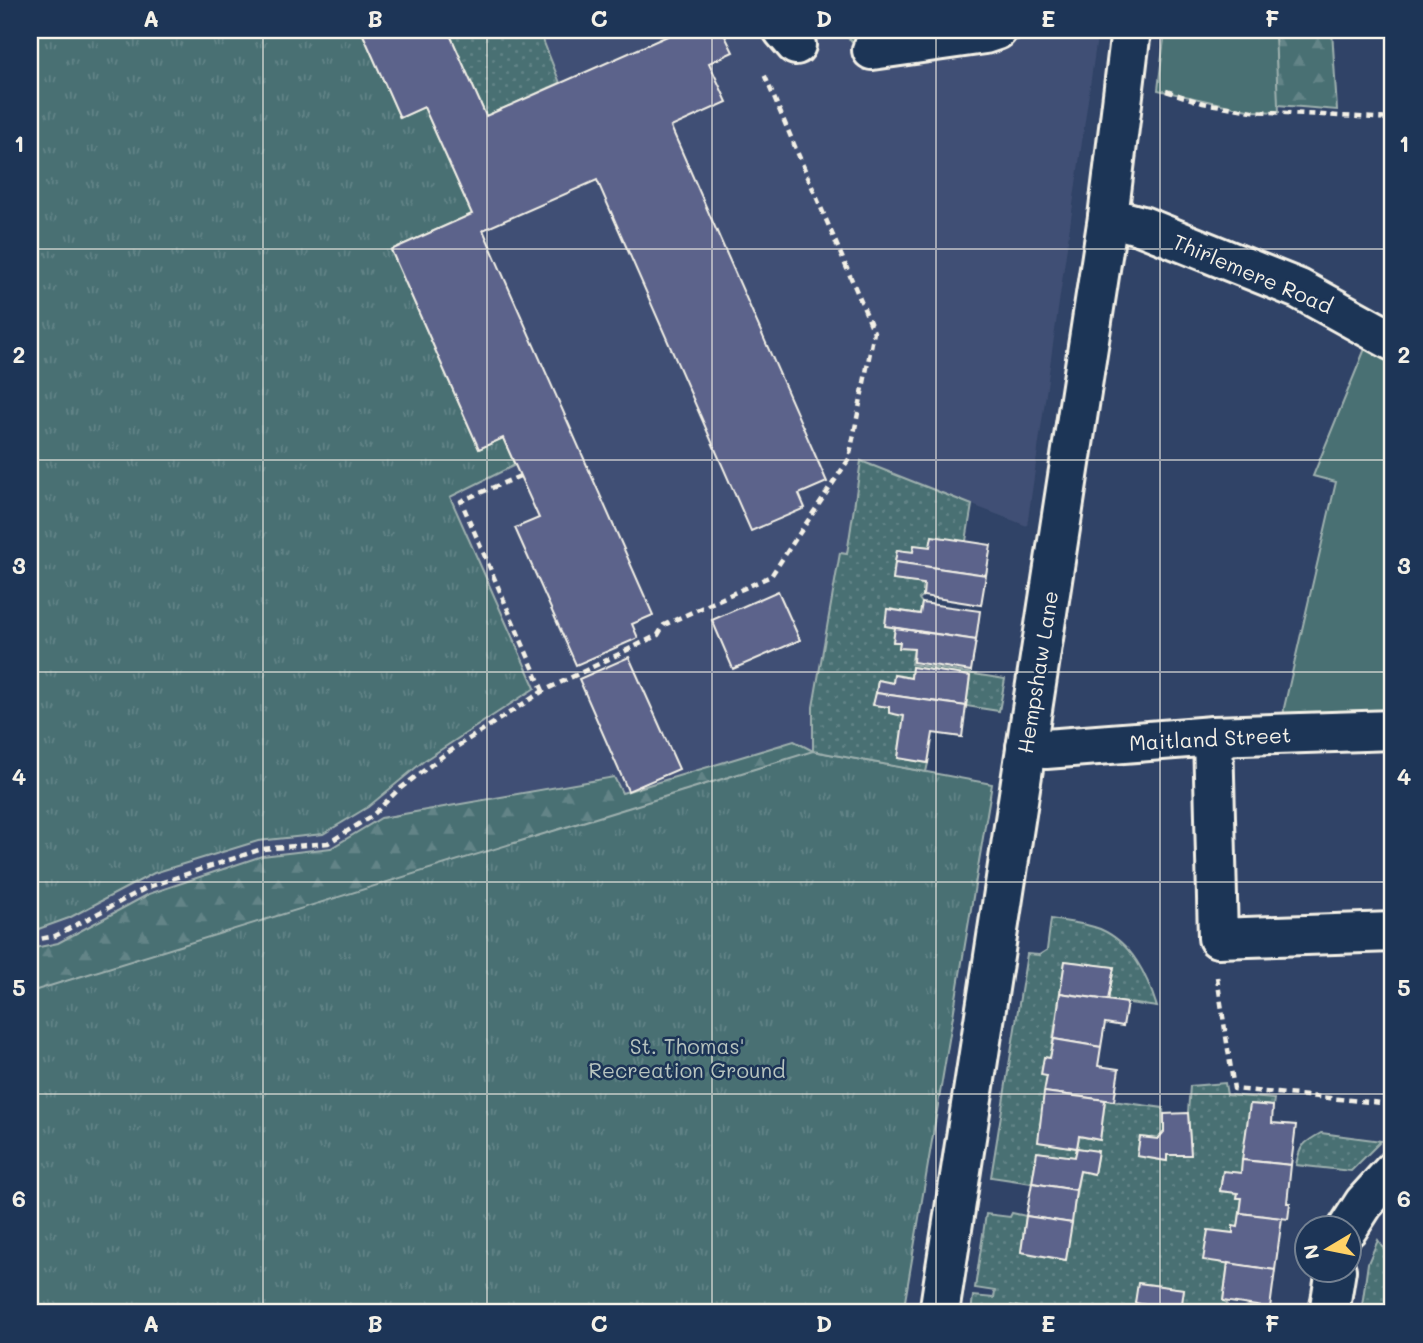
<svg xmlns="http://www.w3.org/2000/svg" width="1423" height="1343" viewBox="0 0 1423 1343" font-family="Mali,sans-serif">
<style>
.built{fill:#415074}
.grass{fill:#486f73;stroke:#9eb0ae;stroke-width:2}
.forest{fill:url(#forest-firs);stroke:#9eb0ae;stroke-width:2}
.park{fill:url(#park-tufts);stroke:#9eb0ae;stroke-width:2}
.garden{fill:url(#garden-dots);stroke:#9eb0ae;stroke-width:2;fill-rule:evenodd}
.building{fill:#5b648b;stroke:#f4f1e8;stroke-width:2}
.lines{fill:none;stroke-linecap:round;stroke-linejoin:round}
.minor-casing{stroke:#f4f1e8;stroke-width:44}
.path{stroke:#f4f1e8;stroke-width:4.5;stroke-dasharray:7 5;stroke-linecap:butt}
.minor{stroke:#1d3557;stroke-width:38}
.grid{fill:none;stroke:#f4f1e8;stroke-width:2;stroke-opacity:0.55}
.labels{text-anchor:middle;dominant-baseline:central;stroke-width:5;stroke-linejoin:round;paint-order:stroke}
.street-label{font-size:21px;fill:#f4f1e8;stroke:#1d3557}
.park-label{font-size:21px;fill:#b8c4bf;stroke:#1d3557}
.neatline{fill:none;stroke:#f4f1e8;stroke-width:2.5}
.grid-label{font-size:23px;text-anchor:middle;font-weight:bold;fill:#f4f1e8}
</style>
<defs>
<pattern id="forest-firs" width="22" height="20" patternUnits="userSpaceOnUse" patternTransform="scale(1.75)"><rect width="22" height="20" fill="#486f73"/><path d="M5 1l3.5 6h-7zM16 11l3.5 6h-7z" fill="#638487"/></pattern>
<pattern id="park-tufts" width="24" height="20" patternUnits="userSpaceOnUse" patternTransform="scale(1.75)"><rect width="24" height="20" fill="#486f73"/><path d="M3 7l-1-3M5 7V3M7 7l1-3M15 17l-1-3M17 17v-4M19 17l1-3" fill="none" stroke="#638487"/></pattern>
<pattern id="garden-dots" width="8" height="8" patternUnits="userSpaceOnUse" patternTransform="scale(1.75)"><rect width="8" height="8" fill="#486f73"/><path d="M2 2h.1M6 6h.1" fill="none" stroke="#638487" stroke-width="1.8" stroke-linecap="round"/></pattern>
</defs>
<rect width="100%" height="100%" fill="#304367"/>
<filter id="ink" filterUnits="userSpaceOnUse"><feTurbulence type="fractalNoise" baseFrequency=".0143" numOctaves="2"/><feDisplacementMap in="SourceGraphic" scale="14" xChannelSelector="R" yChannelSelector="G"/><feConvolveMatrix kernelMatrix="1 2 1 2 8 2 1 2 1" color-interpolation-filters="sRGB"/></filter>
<g filter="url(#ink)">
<polygon class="built" points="30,30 837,30 870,59 1001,43 1077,30 1098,30 1027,526 861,462 847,554 840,554 813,707 813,751 30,992"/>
<g class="grass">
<polygon points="1001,30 1077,30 1001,43"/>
<polygon points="1165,30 1275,30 1279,112 1252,111 1158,90"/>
<polygon points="1373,329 1393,341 1393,730 1283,733 1284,708 1336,482 1313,476"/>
</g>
<g class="forest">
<polygon points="1275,30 1332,30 1337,110 1278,105"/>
<polygon points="794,741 813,751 859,759 30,1040 30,949 58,943 149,894 262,856 331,848 381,818 614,777 622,793"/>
</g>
<g class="park">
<polygon points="30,30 361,30 400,118 424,107 472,214 391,250 479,449 503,438 515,465 450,497 535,688 425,760 368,807 323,834 258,841 154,873 69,918 30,932"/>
<polygon points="813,751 992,784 903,1313 30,1313 30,992"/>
</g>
<g class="garden">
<polygon points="448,30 539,30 560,83 486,116"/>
<polygon points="839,30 869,30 878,41 855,44"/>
<polygon points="861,461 972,505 966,541 930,547 914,545 913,552 897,550 893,580 924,584 923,596 919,599 922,603 920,614 888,609 885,626 895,628 893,641 900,642 899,647 914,649 911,664 1005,679 999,711 966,706 970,676 912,667 911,678 894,675 893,683 878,681 874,705 889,707 889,713 904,716 898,758 928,763 926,772 813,751 813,707 840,553 847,554"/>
<path d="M1051 919C1066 922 1085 923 1100 929 1132 943 1147 975 1157 1007L1108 1000 1114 967 1065 961 1050 1058H1044L1041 1074 1047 1076 1038 1142 1077 1148 1079 1136 1100 1140 1105 1100 1163 1108 1164 1132 1158 1139 1140 1137 1137 1156 1166 1161 1167 1155H1191L1188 1113 1190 1086 1225 1083 1227 1095 1274 1099 1273 1106 1250 1104 1241 1173 1223 1171 1220 1191 1238 1193 1237 1197 1242 1198 1238 1227H1233V1233L1209 1230 1228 1263 1223 1301 1227 1302 1226 1313H1058L1011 1306 1010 1313H971L973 1296 994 1298 995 1291 975 1288 986 1214 1010 1217 1012 1213 1026 1216 1021 1252 1065 1260 1080 1171 1094 1173 1098 1151 1077 1148 1075 1157 1037 1152 1032 1183 991 1177 1027 954 1039 955 1047 950ZM1139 1283 1184 1289 1180 1311 1135 1304Z"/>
<path d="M1321 1133 1381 1141 1351 1171 1296 1165C1300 1145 1303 1143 1321 1133Z"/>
<polygon points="1378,1240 1393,1262 1393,1313 1361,1313 1368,1263"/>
</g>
<g class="building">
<polygon points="361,30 448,30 486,116 681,30 722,30 733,52 709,63 727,102 671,127 827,482 799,494 805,508 751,531 597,180 483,230 653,615 632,624 638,638 576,665 515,528 539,518 515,465 503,438 479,449 391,250 472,214 424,107 400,118"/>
<polygon points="932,536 991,545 986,575 895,562 897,550 913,552 914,545 930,547"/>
<polygon points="895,562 986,575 981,605 923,596 924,584 893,580"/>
<polygon points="778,591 800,640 733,669 712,620"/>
<polygon points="922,603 980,611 976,640 885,626 887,609 920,614"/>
<polygon points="895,628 976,640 971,671 913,662 914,649 899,648 900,642 893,642"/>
<polygon points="629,657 679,769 628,791 579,679"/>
<polygon points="912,667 970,676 966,706 876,693 878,680 893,683 894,675 911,678"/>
<polygon points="876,693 966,706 962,737 933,733 928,763 898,758 904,716 889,713 889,707 873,705"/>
<polygon points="1065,961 1114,967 1108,1000 1060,993"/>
<polygon points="1060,993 1127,1003 1123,1026 1105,1023 1101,1047 1054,1039"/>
<polygon points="1054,1039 1101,1047 1098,1066 1119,1069 1114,1101 1044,1092 1047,1076 1041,1075 1044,1057 1050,1058"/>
<polygon points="1044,1092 1105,1100 1100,1140 1079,1136 1077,1148 1038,1142"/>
<polygon points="1250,1104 1273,1106 1272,1123 1296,1125 1291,1165 1242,1160"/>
<polygon points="1188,1113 1191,1155 1167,1155 1167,1161 1137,1156 1140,1137 1158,1139 1164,1132 1164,1114"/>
<polygon points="1077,1148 1098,1151 1094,1174 1080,1171 1076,1190 1032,1183 1037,1152 1075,1157"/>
<polygon points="1242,1160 1291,1165 1287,1203 1290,1203 1288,1219 1240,1213 1242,1198 1237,1198 1238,1193 1220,1191 1223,1171 1241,1173"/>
<polygon points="1032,1183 1076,1190 1072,1223 1026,1216"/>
<polygon points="1240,1213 1282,1218 1275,1270 1203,1260 1208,1230 1233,1233 1233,1226 1238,1227"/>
<polygon points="1026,1216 1072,1223 1066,1260 1021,1252"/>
<polygon points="1228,1263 1275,1270 1270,1308 1223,1301"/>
<polygon points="1138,1283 1184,1289 1181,1311 1135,1303"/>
<polygon points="1011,1306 1058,1313 1010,1313"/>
</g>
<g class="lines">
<defs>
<g id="minor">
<polyline points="783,30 796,45"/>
<polyline points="872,50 985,34 997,30"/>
<polyline points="1108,217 1142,226 1299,289 1393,341"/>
<polyline points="1213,736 1218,938 1393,932"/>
<polyline points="1026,747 1046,749 1213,736 1393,730"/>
<polyline points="1348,1228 1364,1203 1393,1171"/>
<polyline points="939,1313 1108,217 1131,30"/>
<polyline points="1329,1313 1336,1270"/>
</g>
</defs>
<use href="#minor" class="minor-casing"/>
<g class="path">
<polyline points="1166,91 1203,103 1252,111 1393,119"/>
<polyline points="520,476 461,501 543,691"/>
<polyline points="30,941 55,936 148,887 262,849 328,843 372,816 397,791 444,755 543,691 658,635 664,625 771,576 849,459 874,332 764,74"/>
<polyline points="1217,977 1234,1089 1392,1104 1393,1106"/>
</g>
<use href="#minor" class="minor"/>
</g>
</g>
<path class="grid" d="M263 30V1313M487 30V1313M712 30V1313M936 30V1313M1160 30V1313M30 249H1393M30 460H1393M30 672H1393M30 882H1393M30 1094H1393"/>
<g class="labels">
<g class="street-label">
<text transform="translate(1253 273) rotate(23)">Thirlemere Road</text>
<text transform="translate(1037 672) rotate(-81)">Hempshaw Lane</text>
<text transform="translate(1210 738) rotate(-3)">Maitland Street</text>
</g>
<g class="park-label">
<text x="687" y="1045">St. Thomas'<tspan x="687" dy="24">Recreation Ground</tspan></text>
</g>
</g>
<rect width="1423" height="1343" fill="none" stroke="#1d3557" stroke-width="77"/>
<g transform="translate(1328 1249) rotate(260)"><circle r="33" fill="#1d3557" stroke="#738091" stroke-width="2"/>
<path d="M0-5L12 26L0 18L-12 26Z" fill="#ffd166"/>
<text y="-10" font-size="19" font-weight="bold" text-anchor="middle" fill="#f4f1e8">N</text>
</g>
<rect x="38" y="38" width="1346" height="1266" class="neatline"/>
<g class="grid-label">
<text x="151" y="27">A</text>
<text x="375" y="27">B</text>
<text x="599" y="27">C</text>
<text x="824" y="27">D</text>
<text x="1048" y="27">E</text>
<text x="1272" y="27">F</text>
<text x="19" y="152">1</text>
<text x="1404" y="152">1</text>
<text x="19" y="363">2</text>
<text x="1404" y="363">2</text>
<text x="19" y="574">3</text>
<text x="1404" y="574">3</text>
<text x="19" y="785">4</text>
<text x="1404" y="785">4</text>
<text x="19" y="996">5</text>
<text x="1404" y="996">5</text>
<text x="19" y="1207">6</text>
<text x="1404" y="1207">6</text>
<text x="151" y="1332">A</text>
<text x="375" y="1332">B</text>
<text x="599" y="1332">C</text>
<text x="824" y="1332">D</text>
<text x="1048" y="1332">E</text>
<text x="1272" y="1332">F</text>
</g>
</svg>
